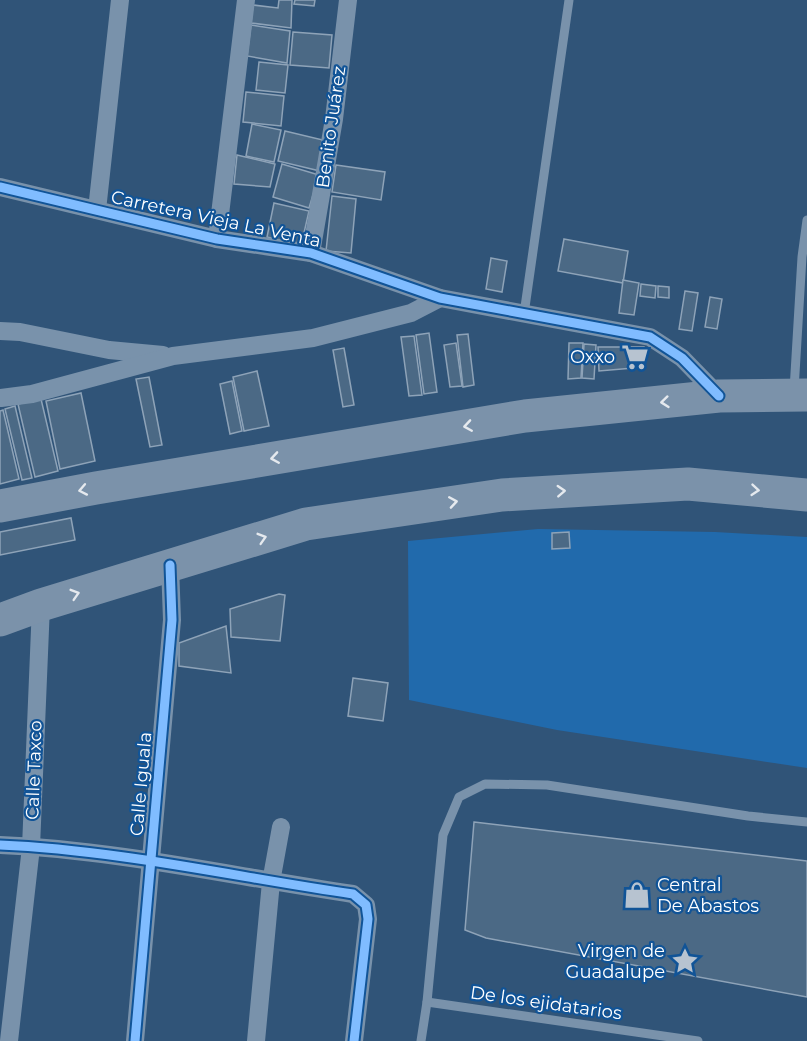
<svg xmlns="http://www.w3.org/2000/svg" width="807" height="1041" viewBox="0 0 807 1041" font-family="Montserrat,sans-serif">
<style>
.green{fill:#216aac}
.building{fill:#4b6985;stroke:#8ea3b8;stroke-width:1.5}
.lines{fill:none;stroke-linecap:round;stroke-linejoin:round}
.lane{stroke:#7992ab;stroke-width:9}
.street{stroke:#7992ab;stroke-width:18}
.highway{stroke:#7b92aa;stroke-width:33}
.cycleway-casing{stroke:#115497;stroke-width:13}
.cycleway{stroke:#80bcff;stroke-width:9}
.oneway{stroke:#e5e9ee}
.labels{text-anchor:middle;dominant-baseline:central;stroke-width:4.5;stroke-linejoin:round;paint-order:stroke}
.street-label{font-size:18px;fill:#fff;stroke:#115497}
.poi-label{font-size:18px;fill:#fff;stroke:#115497;text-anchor:end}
</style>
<rect width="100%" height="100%" fill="#305478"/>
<polygon class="green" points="538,529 715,532 807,537 807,768 557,730 409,700 408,541"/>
<g class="building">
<polygon points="279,0 292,0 291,28 251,23 253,5 278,8"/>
<polygon points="295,0 315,0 314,6 294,4"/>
<polygon points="251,25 290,31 287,63 247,56"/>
<polygon points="293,32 332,35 329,68 290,65"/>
<polygon points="259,62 288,65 285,93 256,90"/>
<polygon points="246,92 284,96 281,126 243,122"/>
<polygon points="252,124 281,130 274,162 246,156"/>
<polygon points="285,131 327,141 320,171 278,161"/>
<polygon points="237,155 275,164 270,187 234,184"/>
<polygon points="282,164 319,175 309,208 273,197"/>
<polygon points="336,165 385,172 381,200 332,192"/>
<polygon points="332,196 356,199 351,253 326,251"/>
<polygon points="274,203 309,211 301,246 267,237"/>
<polygon points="564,239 628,251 623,283 558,271"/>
<polygon points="491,258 507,261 502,292 486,289"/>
<polygon points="623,280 639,283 634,315 619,313"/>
<polygon points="641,284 656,286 655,298 640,296"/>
<polygon points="658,286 669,287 669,298 658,297"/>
<polygon points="685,291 698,293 692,331 679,329"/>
<polygon points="710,297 722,299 717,329 705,327"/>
<polygon points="429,333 437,392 424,394 416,335"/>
<polygon points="468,334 474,385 463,387 457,335"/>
<polygon points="414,336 422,395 409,396 401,337"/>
<polygon points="456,343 462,386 450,387 444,345"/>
<polygon points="569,343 583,343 581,378 568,379"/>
<polygon points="584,344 596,345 594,379 582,378"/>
<polygon points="598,347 644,347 645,367 599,371"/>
<polygon points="344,348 354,405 343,407 333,350"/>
<polygon points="257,371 269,426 244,431 233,377"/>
<polygon points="149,377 162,445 150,447 136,379"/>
<polygon points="232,381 242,431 230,434 220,384"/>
<polygon points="81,393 95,461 60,469 46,401"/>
<polygon points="41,399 58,471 35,477 18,404"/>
<polygon points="15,406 32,478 22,480 5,409"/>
<polygon points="3,410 19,479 0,484 0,411"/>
<polygon points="71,518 75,540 0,555 0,532"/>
<polygon points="569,532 570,548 552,549 552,533"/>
<polygon points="279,594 285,595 280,641 231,637 230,609"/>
<polygon points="226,626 231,673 179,666 179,643"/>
<polygon points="353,678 388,683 383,721 348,716"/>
<polygon points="474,822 807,861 807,997 486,938 465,930"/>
</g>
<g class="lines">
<g class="lane">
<polyline points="524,314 569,0"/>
<polyline points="794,390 802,257 807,220"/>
<polyline points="427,1002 698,1041"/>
<polyline points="421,1041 427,1002 443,835 459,797 485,784 547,785 748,816 807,822"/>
</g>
<g class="street">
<polyline points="0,187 217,239 311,253 440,298 650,337 682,358 719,396"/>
<polyline points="97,210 120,0"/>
<polyline points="217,239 246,0"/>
<polyline points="311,253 334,119 348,0"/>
<polyline points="0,331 20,332 109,350 163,355"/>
<polyline points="1,398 32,394 173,356 313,338 411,313 440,298"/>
<path d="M0 845C118 850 236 877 353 894L366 905 368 919 354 1041"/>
<polyline points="9,1041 31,847 41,605"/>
<polyline points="135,1041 172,620 170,565"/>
<polyline points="256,1041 271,882 281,827"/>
</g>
<g class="highway">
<polyline points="0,506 96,488 525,416 719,396 807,395"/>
<polyline points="0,620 41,605 306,524 502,495 688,484 807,495"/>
</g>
<defs>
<g id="cycleway">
<polyline points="0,187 217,239 311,253 440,298 650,337 682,358 719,396"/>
<path d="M0 845C118 850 236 877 353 894L366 905 368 919 354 1041"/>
<polyline points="135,1041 172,620 170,565"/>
</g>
</defs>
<use href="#cycleway" class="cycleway-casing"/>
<use href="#cycleway" class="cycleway"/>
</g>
<defs><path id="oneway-chevron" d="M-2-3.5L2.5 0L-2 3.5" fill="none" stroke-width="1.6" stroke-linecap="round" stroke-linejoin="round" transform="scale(1.5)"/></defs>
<g class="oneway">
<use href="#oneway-chevron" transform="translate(665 402) rotate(174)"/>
<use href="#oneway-chevron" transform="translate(468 426) rotate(171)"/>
<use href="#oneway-chevron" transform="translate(275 458) rotate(171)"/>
<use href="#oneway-chevron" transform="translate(83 490) rotate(169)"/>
<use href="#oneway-chevron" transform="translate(755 490) rotate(5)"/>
<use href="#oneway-chevron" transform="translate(561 491) rotate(-3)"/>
<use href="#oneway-chevron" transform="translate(453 502) rotate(-9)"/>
<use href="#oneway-chevron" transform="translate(262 538) rotate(-17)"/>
<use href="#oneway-chevron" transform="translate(75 594) rotate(-17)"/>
</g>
<defs>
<symbol id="supermarket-bare" viewBox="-9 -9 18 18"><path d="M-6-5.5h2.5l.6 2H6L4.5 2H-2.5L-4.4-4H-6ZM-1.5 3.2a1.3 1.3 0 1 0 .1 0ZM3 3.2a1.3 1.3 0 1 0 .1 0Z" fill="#b7c3d0" stroke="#115497" stroke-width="2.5" paint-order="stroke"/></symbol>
<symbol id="shop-bare" viewBox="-9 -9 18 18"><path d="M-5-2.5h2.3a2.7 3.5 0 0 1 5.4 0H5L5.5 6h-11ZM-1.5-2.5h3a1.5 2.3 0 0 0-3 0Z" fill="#b7c3d0" stroke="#115497" stroke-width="2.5" paint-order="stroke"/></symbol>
<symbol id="sight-bare" viewBox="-9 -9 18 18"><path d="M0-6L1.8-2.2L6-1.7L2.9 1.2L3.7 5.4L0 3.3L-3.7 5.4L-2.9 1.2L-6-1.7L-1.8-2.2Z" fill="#b7c3d0" stroke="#115497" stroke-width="2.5" paint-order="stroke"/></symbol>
</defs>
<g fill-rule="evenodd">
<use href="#supermarket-bare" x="616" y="338" width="38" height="38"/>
<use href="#shop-bare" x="618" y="876" width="38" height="38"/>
<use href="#sight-bare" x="666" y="942" width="38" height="38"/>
</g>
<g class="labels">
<g class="street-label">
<text transform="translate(331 127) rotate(-82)">Benito Juárez</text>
<text transform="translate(216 219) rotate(12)">Carretera Vieja La Venta</text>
<text transform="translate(34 770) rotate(-88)">Calle Taxco</text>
<text transform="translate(141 784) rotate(-85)">Calle Iguala</text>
<text transform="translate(546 1003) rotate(8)">De los ejidatarios</text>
</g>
<g class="poi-label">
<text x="615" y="357">Oxxo</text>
<text x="657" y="885" text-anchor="start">Central<tspan x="657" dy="21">De Abastos</tspan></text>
<text x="665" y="951">Virgen de<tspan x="665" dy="21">Guadalupe</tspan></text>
</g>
</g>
</svg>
